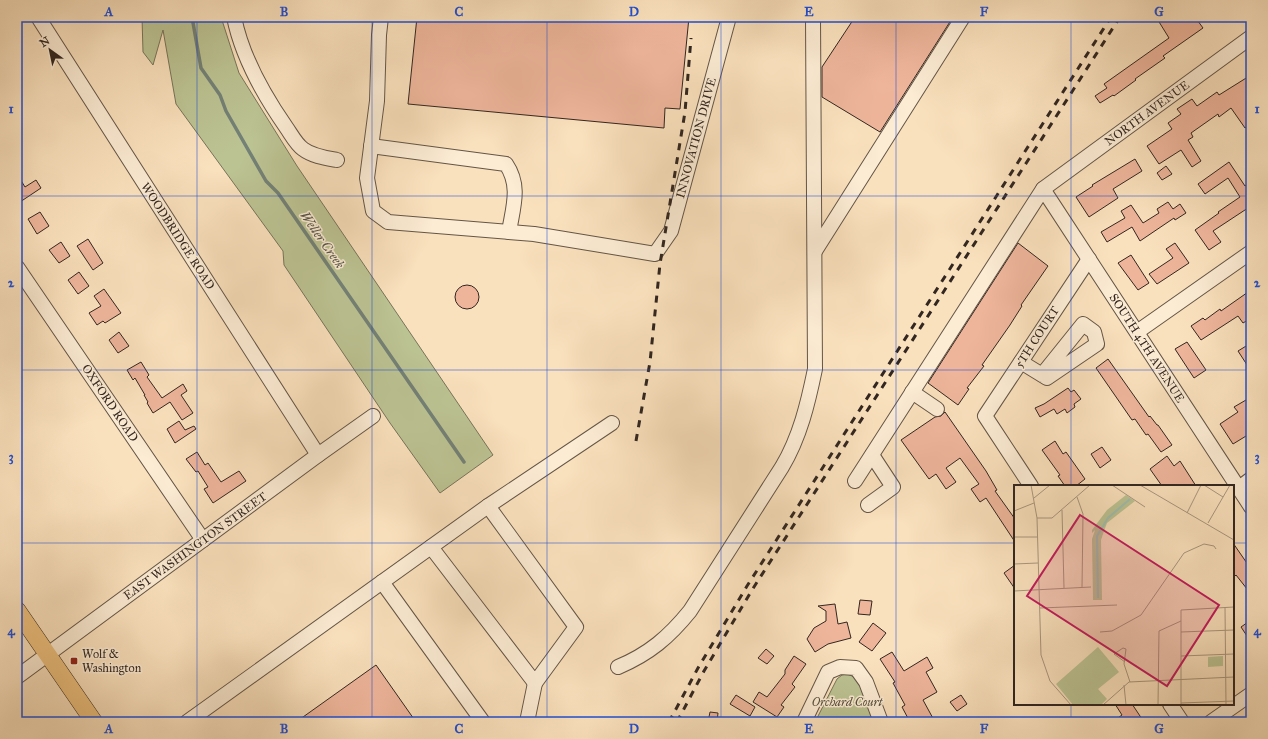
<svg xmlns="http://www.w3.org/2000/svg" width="1268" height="739" viewBox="0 0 1268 739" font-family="'IM FELL Great Primer',serif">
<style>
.green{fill:#bcc393;stroke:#77745a}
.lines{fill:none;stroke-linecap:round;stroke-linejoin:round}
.stream{stroke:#738176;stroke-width:3.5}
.building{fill:#eeb59b;stroke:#322620}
.minor-casing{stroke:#645547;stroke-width:16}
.major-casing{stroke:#322620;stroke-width:18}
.minor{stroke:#fcecd4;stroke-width:14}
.major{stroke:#edc07e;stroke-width:17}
.rail{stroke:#322620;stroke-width:3;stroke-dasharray:7 7;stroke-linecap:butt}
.grid{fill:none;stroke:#1d4ed8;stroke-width:1;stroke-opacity:0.55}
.poi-dot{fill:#8f2418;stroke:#fcecd4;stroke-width:1.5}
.labels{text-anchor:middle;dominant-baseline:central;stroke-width:3;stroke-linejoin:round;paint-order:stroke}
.street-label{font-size:12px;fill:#322620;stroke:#fcecd4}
.poi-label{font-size:12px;fill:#322620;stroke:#fcecd4;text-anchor:start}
.park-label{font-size:12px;font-style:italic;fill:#544d3d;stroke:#fcecd4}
.water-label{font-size:13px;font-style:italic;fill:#52544b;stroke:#fcecd4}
.inset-river{fill:none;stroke:#9ebeaf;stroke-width:2}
.inset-road{fill:none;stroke:#aa967e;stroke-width:1}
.view{fill:#c2185b;fill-opacity:0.15;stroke:#c2185b;stroke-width:2}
.inset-edge{fill:none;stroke:#322620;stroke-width:2}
.neatline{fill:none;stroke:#1d4ed8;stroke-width:1.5}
.grid-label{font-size:13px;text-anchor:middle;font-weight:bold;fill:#1d4ed8}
</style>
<rect width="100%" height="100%" fill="#fae1bd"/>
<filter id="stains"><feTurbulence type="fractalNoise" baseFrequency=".005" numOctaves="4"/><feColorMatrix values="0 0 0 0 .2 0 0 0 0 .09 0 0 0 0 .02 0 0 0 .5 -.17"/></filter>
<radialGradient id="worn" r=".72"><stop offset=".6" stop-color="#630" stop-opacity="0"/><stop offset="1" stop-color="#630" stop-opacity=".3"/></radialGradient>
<g class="green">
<polygon points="142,17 221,17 239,73 297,166 493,455 440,493 390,423 284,265 283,251 176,104 163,30 153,65 143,52"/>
<polygon points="847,674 852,676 859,681 876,722 815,722 837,679 842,675"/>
</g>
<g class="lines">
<polyline class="stream" points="192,17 201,68 220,95 226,111 266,181 278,193 464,462"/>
</g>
<g class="building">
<polygon points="417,17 689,17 680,109 665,108 664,128 408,104"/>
<polygon points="855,17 953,17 880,132 822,97 822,67"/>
<polygon points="1156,17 1195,17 1203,28 1163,56 1165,58 1135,79 1136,80 1114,96 1113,95 1100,103 1095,96 1107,88 1104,84 1169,38"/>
<polygon points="1251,75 1251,124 1245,128 1231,108 1219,117 1218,114 1191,133 1193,137 1188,140 1201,161 1192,167 1181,150 1159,164 1147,146 1172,129 1168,123 1181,114 1177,109 1192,99 1197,106 1217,92 1219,95"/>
<polygon points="1135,159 1142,171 1113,189 1118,198 1089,217 1076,197 1093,186 1092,185"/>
<polygon points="1229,162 1245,186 1251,182 1251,206 1213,231 1221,242 1209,250 1195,230 1219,213 1218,212 1240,197 1228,178 1205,194 1198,184"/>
<polygon points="1166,166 1172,174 1162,180 1157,173"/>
<polygon points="17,174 25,187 36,180 41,188 20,202 17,197"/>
<polygon points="1168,202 1173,209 1180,204 1186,213 1175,220 1174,218 1140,241 1132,227 1107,242 1101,232 1125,218 1121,211 1131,205 1143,223 1159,213 1157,209"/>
<polygon points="40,212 49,226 37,234 28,219"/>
<polygon points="88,239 103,263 93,270 77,246"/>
<polygon points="61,242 70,256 59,263 49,250"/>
<polygon points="1018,243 1048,266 1021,305 1022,306 1010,325 982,365 984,366 967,388 969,389 958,405 928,383"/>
<polygon points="1175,243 1189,263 1157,284 1149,274 1173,258 1166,249"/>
<polygon points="1131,255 1149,283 1138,290 1118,263"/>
<polygon points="79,272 89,286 78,294 68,280"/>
<circle cx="467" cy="297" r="12"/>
<polygon points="104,289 121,313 105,323 103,321 97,325 89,313 101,306 94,296"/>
<polygon points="1251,290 1251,318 1243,323 1238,316 1201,340 1191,326 1203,318 1205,320 1220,309 1221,311"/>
<polygon points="119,332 129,346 118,353 109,340"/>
<polygon points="1187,342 1206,370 1194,378 1175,349"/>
<polygon points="1251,343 1251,371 1238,351"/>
<polygon points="1108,359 1149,417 1150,416 1157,425 1158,425 1172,445 1161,452 1148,434 1146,435 1135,419 1132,420 1096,368"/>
<polygon points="141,362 149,375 147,377 162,398 183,384 187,391 181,395 193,413 182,420 170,402 153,413 147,403 148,402 144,395 145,395 135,378 133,380 127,370"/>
<polygon points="1068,388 1071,392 1074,390 1081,399 1074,404 1075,407 1067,413 1065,409 1057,414 1054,409 1040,417 1035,408 1044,404"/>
<polygon points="1246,400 1248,402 1251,400 1251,433 1233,444 1220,424 1238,412 1234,407"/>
<polygon points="945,412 986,471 997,490 995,491 1015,519 1015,542 986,498 980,502 971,489 979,484 960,458 946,468 956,482 946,489 936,474 929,479 901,440 935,417 941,416"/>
<polygon points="179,421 185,430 194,426 196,429 175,443 167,429"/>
<polygon points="1055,441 1063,454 1066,452 1085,479 1076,486 1065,486 1058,476 1060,475 1042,450"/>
<polygon points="1102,447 1111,460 1100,468 1091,454"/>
<polygon points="197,452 205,465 208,463 221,482 239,471 246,481 213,503 204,489 208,487 198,471 196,472 186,459"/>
<polygon points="1167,456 1174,466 1180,461 1196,486 1162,486 1150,469"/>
<polygon points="1233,543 1251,569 1251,594 1236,575 1233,578"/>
<polygon points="1015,565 1015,589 1004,573"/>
<polygon points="860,600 872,601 870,615 858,614"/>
<polygon points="835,604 838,624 847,622 851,638 828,644 815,652 807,639 814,628 826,621 826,611 818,606"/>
<polygon points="1251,620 1251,642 1241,627"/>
<polygon points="873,623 886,633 872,651 859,642"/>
<polygon points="766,649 774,656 767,664 758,658"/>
<polygon points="892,652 904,671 927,657 933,668 926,672 937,692 923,700 935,722 910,722 902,707 905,705 893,683 895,682 880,659"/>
<polygon points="794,656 806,664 792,684 795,687 781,705 784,707 777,717 753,702 759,692 767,697 785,674 785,670"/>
<polygon points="376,665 416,722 296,722"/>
<polygon points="736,695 755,707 750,716 730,704"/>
<polygon points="961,695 967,704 957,711 950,702"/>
<polygon points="1115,704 1132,704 1144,722 1112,722 1122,715"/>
<polygon points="710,712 718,713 717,722 708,722"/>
</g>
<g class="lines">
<defs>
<g id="minor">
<polyline points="38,17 318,455"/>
<path d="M234 17C242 57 263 94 286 127 291 134 296 144 303 149 312 156 326 158 337 160"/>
<polyline points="381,17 379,35 377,101 367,178 373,211 388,222 534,234 655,254 671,231 729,17"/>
<path d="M371 146 506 164C521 186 513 207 509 232"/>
<polyline points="1043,189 1251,507"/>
<polyline points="815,251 963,17"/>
<polyline points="17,267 203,540"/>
<polyline points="1137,332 1251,252"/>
<polyline points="1021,362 1047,378 1097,344 1094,332 1083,324 1042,375"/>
<polyline points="912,392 937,409"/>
<polyline points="855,481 1043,189 1251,37"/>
<polyline points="1031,486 985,416 1089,259"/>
<polyline points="1239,488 1251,479"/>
<polyline points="868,505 893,487 872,455"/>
<polyline points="431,547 535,683 576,627 488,506"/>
<polyline points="382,582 483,722"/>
<path d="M618 667C649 654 669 637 690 611L782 467C800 437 808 403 815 369L813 17"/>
<polyline points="17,677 318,455 373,416"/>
<polyline points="1170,704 1182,722"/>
<polyline points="187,722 488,506 612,423"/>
<polyline points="527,722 535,683"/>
<polyline points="804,722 828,672 840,667 856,668 866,682 881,722"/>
<polyline points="1211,722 1251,694"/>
</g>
<polyline id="major" points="17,610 94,722"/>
</defs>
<use href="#minor" class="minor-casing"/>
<use href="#major" class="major-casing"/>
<use href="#minor" class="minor"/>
<use href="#major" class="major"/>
<g class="rail">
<polyline points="636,441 650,362 660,264 685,112 691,38"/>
<polyline points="669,722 698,668 747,586 1111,17"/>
<polyline points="677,722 704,671 752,590 1120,17"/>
</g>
</g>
<path class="grid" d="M197 17V722M372 17V722M547 17V722M721 17V722M896 17V722M1071 17V486M17 196H1251M17 370H1251M17 543H1015M1233 543H1251M1071 704V722"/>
<rect class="poi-dot" x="70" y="657" width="8" height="8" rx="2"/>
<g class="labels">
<g class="street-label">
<text transform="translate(1147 113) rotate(-36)">NORTH AVENUE</text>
<text transform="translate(696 138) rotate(-75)">INNOVATION DRIVE</text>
<text transform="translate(178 236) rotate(57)">WOODBRIDGE ROAD</text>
<text transform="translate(1037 337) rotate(-57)">5TH COURT</text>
<text transform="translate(1147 348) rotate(57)">SOUTH 4TH AVENUE</text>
<text transform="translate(110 403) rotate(56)">OXFORD ROAD</text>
<text transform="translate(195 546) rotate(-36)">EAST WASHINGTON STREET</text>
</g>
<g class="poi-label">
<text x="82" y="654">Wolf &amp;<tspan x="82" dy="14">Washington</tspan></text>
</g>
<g class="park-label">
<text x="847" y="702">Orchard Court</text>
</g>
<g class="water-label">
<text transform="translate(322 240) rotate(55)">Weller Creek</text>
</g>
</g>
<g transform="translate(1014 485)">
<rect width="220" height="220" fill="#fae1bd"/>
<path d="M112 10 121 16 93 38 90 46 87 55 88 115H79L78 54 81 45 78 48V45L93 25ZM84 162 105 187 84 204 93 214 87 220H59L42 199ZM209 171V181L194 182V172Z" fill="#bcc393"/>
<path class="inset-river" d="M84 113 83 51 94 33 116 14"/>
<path class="inset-road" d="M17 0 23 33 27 170 36 196 57 220M98 0 131 22M126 0 220 55M190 0 209 12M63 12 69 29 68 102M20 13 36 0M48 25 50 103M0 26 20 18M173 28 187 0M23 33H38L76 0M194 38 216 0M0 52H24M0 79 24 78M0 106 77 102M211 122 212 220M26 123 103 120M86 147 98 146 127 130 170 68 190 59 200 61 202 64M167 147 220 145M167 171 220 169M111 177 100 169 109 163 112 164 110 179 116 197M110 200 112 220M167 218 220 216M89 220 115 197 220 192M144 220 145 146 167 136M167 220V125L220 122"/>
<path class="view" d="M66 30 205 120 153 201 13 111Z"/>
<rect width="220" height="220" class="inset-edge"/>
</g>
<rect width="1268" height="739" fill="none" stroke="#fae1bd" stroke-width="44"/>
<g transform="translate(50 50) rotate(327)" stroke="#fcecd4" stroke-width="3" paint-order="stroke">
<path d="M0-3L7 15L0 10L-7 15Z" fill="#322620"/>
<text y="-6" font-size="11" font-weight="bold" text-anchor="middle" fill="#322620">N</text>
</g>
<rect x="22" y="22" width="1224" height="695" class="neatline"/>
<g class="grid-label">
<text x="109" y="16">A</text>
<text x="284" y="16">B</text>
<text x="459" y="16">C</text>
<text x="634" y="16">D</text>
<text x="809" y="16">E</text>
<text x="984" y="16">F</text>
<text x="1159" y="16">G</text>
<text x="11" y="113">1</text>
<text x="1257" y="113">1</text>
<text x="11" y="287">2</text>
<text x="1257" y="287">2</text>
<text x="11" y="461">3</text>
<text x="1257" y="461">3</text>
<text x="11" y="635">4</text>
<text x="1257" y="635">4</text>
<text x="109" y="733">A</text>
<text x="284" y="733">B</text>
<text x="459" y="733">C</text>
<text x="634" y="733">D</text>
<text x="809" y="733">E</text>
<text x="984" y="733">F</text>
<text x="1159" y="733">G</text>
</g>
<rect width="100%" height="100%" filter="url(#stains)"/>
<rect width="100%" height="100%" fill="url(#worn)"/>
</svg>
